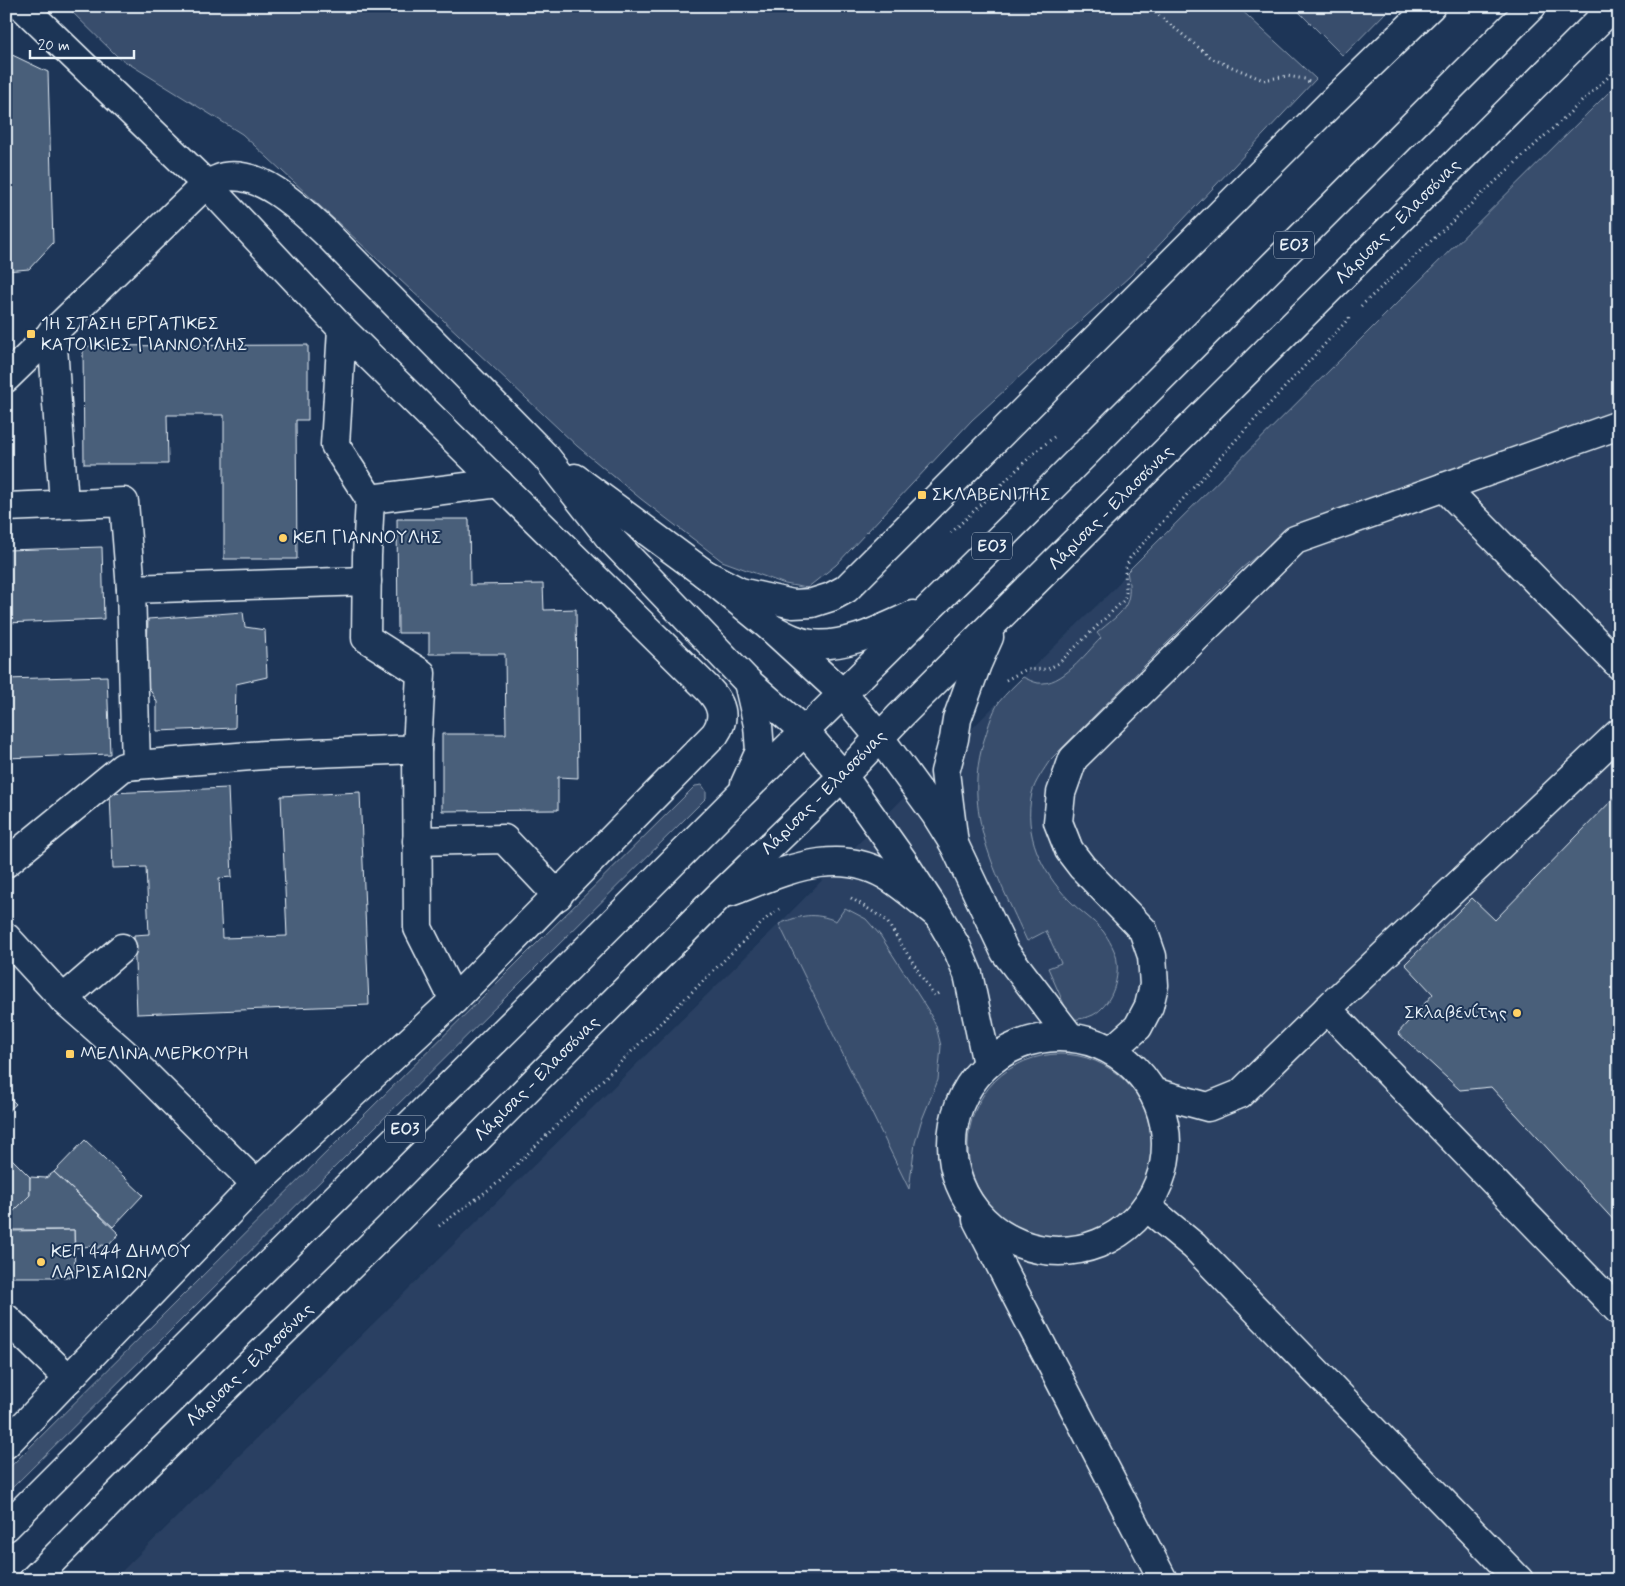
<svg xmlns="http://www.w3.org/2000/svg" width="1625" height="1586" viewBox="0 0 1625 1586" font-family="Mynerve,sans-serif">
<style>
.built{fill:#2a4162}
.green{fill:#374d6c;stroke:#909fb2}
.building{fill:#495e7a;stroke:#e8f1f8}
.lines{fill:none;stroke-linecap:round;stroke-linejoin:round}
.minor-casing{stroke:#e8f1f8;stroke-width:31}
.highway-casing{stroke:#e8f1f8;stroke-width:31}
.path{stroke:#e8f1f8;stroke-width:3;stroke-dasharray:1 4;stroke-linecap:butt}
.minor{stroke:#1d3557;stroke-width:28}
.highway{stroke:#1d3557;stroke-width:28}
.poi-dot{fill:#ffd166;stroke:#1d3557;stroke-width:2}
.labels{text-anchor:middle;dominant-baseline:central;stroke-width:4;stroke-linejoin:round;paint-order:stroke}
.shield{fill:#1d3557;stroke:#abb9c8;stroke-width:1}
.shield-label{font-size:16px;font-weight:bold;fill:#e8f1f8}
.street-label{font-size:18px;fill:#e8f1f8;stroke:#1d3557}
.poi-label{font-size:18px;fill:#e8f1f8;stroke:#1d3557;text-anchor:start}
</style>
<rect width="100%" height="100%" fill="#1d3557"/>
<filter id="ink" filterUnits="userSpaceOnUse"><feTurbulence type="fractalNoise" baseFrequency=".02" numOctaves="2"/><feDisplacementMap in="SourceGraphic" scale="10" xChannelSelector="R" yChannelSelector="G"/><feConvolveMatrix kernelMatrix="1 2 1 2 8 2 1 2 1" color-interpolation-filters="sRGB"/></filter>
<g filter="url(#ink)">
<polygon class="built" points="1619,82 1619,1580 113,1580 779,924 1023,677 1116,587 1127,572"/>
<g class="green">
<polygon points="66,6 1237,6 1316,79 1130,276 972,420 836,565 807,588 785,584 722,561 641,499 577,446 425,303 242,134 118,57"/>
<polygon points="1293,6 1392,6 1343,56"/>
<path d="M1619 82V414L1285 534 1274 541 1241 569 1050 760C1044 770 1035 781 1032 793 1023 834 1041 871 1069 900 1079 911 1093 919 1103 931 1108 938 1117 953 1117 962 1119 981 1111 1005 1093 1015 1087 1018 1079 1019 1071 1020L1048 968 1061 963 1046 931 1027 941C997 875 960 812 985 737 989 725 992 713 999 702 1006 693 1015 685 1023 677 1027 679 1033 682 1038 683 1062 686 1085 654 1101 638L1097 633C1121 612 1135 608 1127 572Z"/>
<polygon points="702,785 706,791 706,798 6,1494 6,1471 695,786"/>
<path d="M845 908 866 919 880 935 928 1010 936 1026 941 1046 938 1080 921 1122 915 1143 909 1189 779 924C801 915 814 912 836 921Z"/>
<circle cx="1060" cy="1146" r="92"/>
</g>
<g class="building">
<polygon points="6,52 48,72 53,243 29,269 6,271"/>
<polygon points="308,345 308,420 296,420 297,559 224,559 224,415 167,415 168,464 84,464 83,346"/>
<polygon points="397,519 469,519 470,585 543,584 544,610 576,609 578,778 558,777 558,810 442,811 442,734 506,734 505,654 429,654 429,633 398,633"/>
<polygon points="102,547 104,619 6,623 6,550"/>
<polygon points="243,612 245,627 265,630 267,677 236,684 235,728 157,731 157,702 146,683 148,619"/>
<polygon points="107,676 110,754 6,758 6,679"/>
<polygon points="228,788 232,877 219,878 222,938 287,936 281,796 360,792 369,1005 137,1014 134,935 149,934 146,867 113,868 110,793"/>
<polygon points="1619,793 1619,1226 1491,1087 1460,1090 1398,1033 1433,994 1405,964 1472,898 1495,920"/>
<polygon points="6,1094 16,1104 6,1113"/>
<polygon points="85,1140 143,1195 113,1227 54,1172"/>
<polygon points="6,1153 30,1177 30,1195 6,1219"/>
<polygon points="54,1172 119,1234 108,1246 102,1245 97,1249 91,1246 75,1248 74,1230 6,1230 6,1219 30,1195 30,1177 46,1178"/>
<polygon points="74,1230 75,1277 8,1277 7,1231"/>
</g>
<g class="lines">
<defs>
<g id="minor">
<polyline points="52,332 64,504"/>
<path d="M6 378 206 184C212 182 218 179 224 177 262 170 301 210 326 233L546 457 609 537 748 682 805 732 843 776 903 861 938 915 957 948 968 974 987 1064"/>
<polyline points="575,478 705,574 771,628 843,694 880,738 936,815 954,844 1005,952 1070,1037"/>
<polyline points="1444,487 1619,665"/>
<polyline points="370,499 499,483"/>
<polyline points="6,507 124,502 131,589 367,581"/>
<polyline points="705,574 740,592 793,604 812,603 831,597 846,589 1333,101 1431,6"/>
<polyline points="131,589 136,765"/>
<polyline points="417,749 418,928 454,1000"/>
<polyline points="417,841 504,839 558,896"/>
<polyline points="6,863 123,767 136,765 264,755 417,749 421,673 366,638 367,556 370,499 335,445 342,329"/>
<polyline points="6,937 63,999 123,1052 256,1184"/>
<polyline points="63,999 122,948"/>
<polyline points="1327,1009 1619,733"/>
<circle cx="1059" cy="1144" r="107"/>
<polyline points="1112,1050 1138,1027 1149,1006 1154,985 1152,956 1143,930 1082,867 1069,850 1058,822 1061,793 1073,759 1295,540 1619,425"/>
<polyline points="1153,1092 1208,1107 1240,1094 1327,1009 1619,1311"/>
<polyline points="1147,1207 1194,1246 1519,1580"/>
<polyline points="977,1220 1163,1580"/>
<polyline points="6,1318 69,1379"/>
<path d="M6 1444 256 1184 454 1000 715 734C726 718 722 704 709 690L342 329 206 184 22 6"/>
</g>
<g id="highway">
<path d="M771 628C784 635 796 642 811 644 846 648 882 629 913 615"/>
<polyline points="745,784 760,751 758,725 748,682"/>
<polyline points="954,844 945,772 954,739 957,719 977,664 989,637"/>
<path d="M730 892C783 872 838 843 892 879 908 890 923 903 938 915"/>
<polyline points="6,1527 253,1280 529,1007 740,795 1055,484 1532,6"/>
<polyline points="33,1580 133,1479 388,1229 719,896 843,776 900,716 1614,6"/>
</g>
</defs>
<use href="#minor" class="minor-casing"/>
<use href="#highway" class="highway-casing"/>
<g class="path">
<polyline points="1147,6 1213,59 1263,80 1287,76 1305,79 1309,82"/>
<polyline points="1361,306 1619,67"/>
<polyline points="951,533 1033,454 1054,437"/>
<polyline points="1006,680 1025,670 1048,669 1059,663 1124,600 1126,592 1125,570 1130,558 1235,441 1351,316"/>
<polyline points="851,898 886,920 934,996 940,992"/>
<polyline points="439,1226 499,1182 768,917 779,909"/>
</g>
<use href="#minor" class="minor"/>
<use href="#highway" class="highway"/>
</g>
</g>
<g class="poi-dot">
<rect x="26" y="329" width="10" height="10" rx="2.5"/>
<rect x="917" y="490" width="10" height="10" rx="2.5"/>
<circle cx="283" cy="538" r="5"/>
<circle cx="1517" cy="1013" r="5"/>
<rect x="65" y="1049" width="10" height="10" rx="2.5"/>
<circle cx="41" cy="1262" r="5"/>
</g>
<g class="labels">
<g class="shield">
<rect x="1274" y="231.5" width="40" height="27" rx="4"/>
<rect x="972" y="532.5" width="40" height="27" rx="4"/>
<rect x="385" y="1115.5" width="40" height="27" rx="4"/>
</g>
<g class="shield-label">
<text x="1294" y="245">ΕΟ3</text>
<text x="992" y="546">ΕΟ3</text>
<text x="405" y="1129">ΕΟ3</text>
</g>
<g class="street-label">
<text transform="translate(1398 222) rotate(-45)">Λάρισας - Ελασσόνας</text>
<text transform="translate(1111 508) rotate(-45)">Λάρισας - Ελασσόνας</text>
<text transform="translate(824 793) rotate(-45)">Λάρισας - Ελασσόνας</text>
<text transform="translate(537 1079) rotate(-45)">Λάρισας - Ελασσόνας</text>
<text transform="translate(250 1365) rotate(-44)">Λάρισας - Ελασσόνας</text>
</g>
<g class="poi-label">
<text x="41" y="324">1Η ΣΤΑΣΗ ΕΡΓΑΤΙΚΕΣ<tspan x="41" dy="21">ΚΑΤΟΙΚΙΕΣ ΓΙΑΝΝΟΥΛΗΣ</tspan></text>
<text x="932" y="495">ΣΚΛΑΒΕΝΙΤΗΣ</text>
<text x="293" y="538">ΚΕΠ ΓΙΑΝΝΟΥΛΗΣ</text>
<text x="1507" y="1013" text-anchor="end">Σκλαβενίτης</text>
<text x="80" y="1054">ΜΕΛΙΝΑ ΜΕΡΚΟΥΡΗ</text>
<text x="51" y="1252">ΚΕΠ 444 ΔΗΜΟΥ<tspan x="51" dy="21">ΛΑΡΙΣΑΙΩΝ</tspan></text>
</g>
</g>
<rect width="1625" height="1586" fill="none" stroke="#1d3557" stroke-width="25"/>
<rect x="12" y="12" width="1600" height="1561" fill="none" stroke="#e8f1f8" stroke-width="2" filter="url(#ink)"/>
<path d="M30 50v8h104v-8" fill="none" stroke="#e8f1f8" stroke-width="2.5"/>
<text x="38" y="50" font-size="15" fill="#e8f1f8" stroke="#1d3557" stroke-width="4" paint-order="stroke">20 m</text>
</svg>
